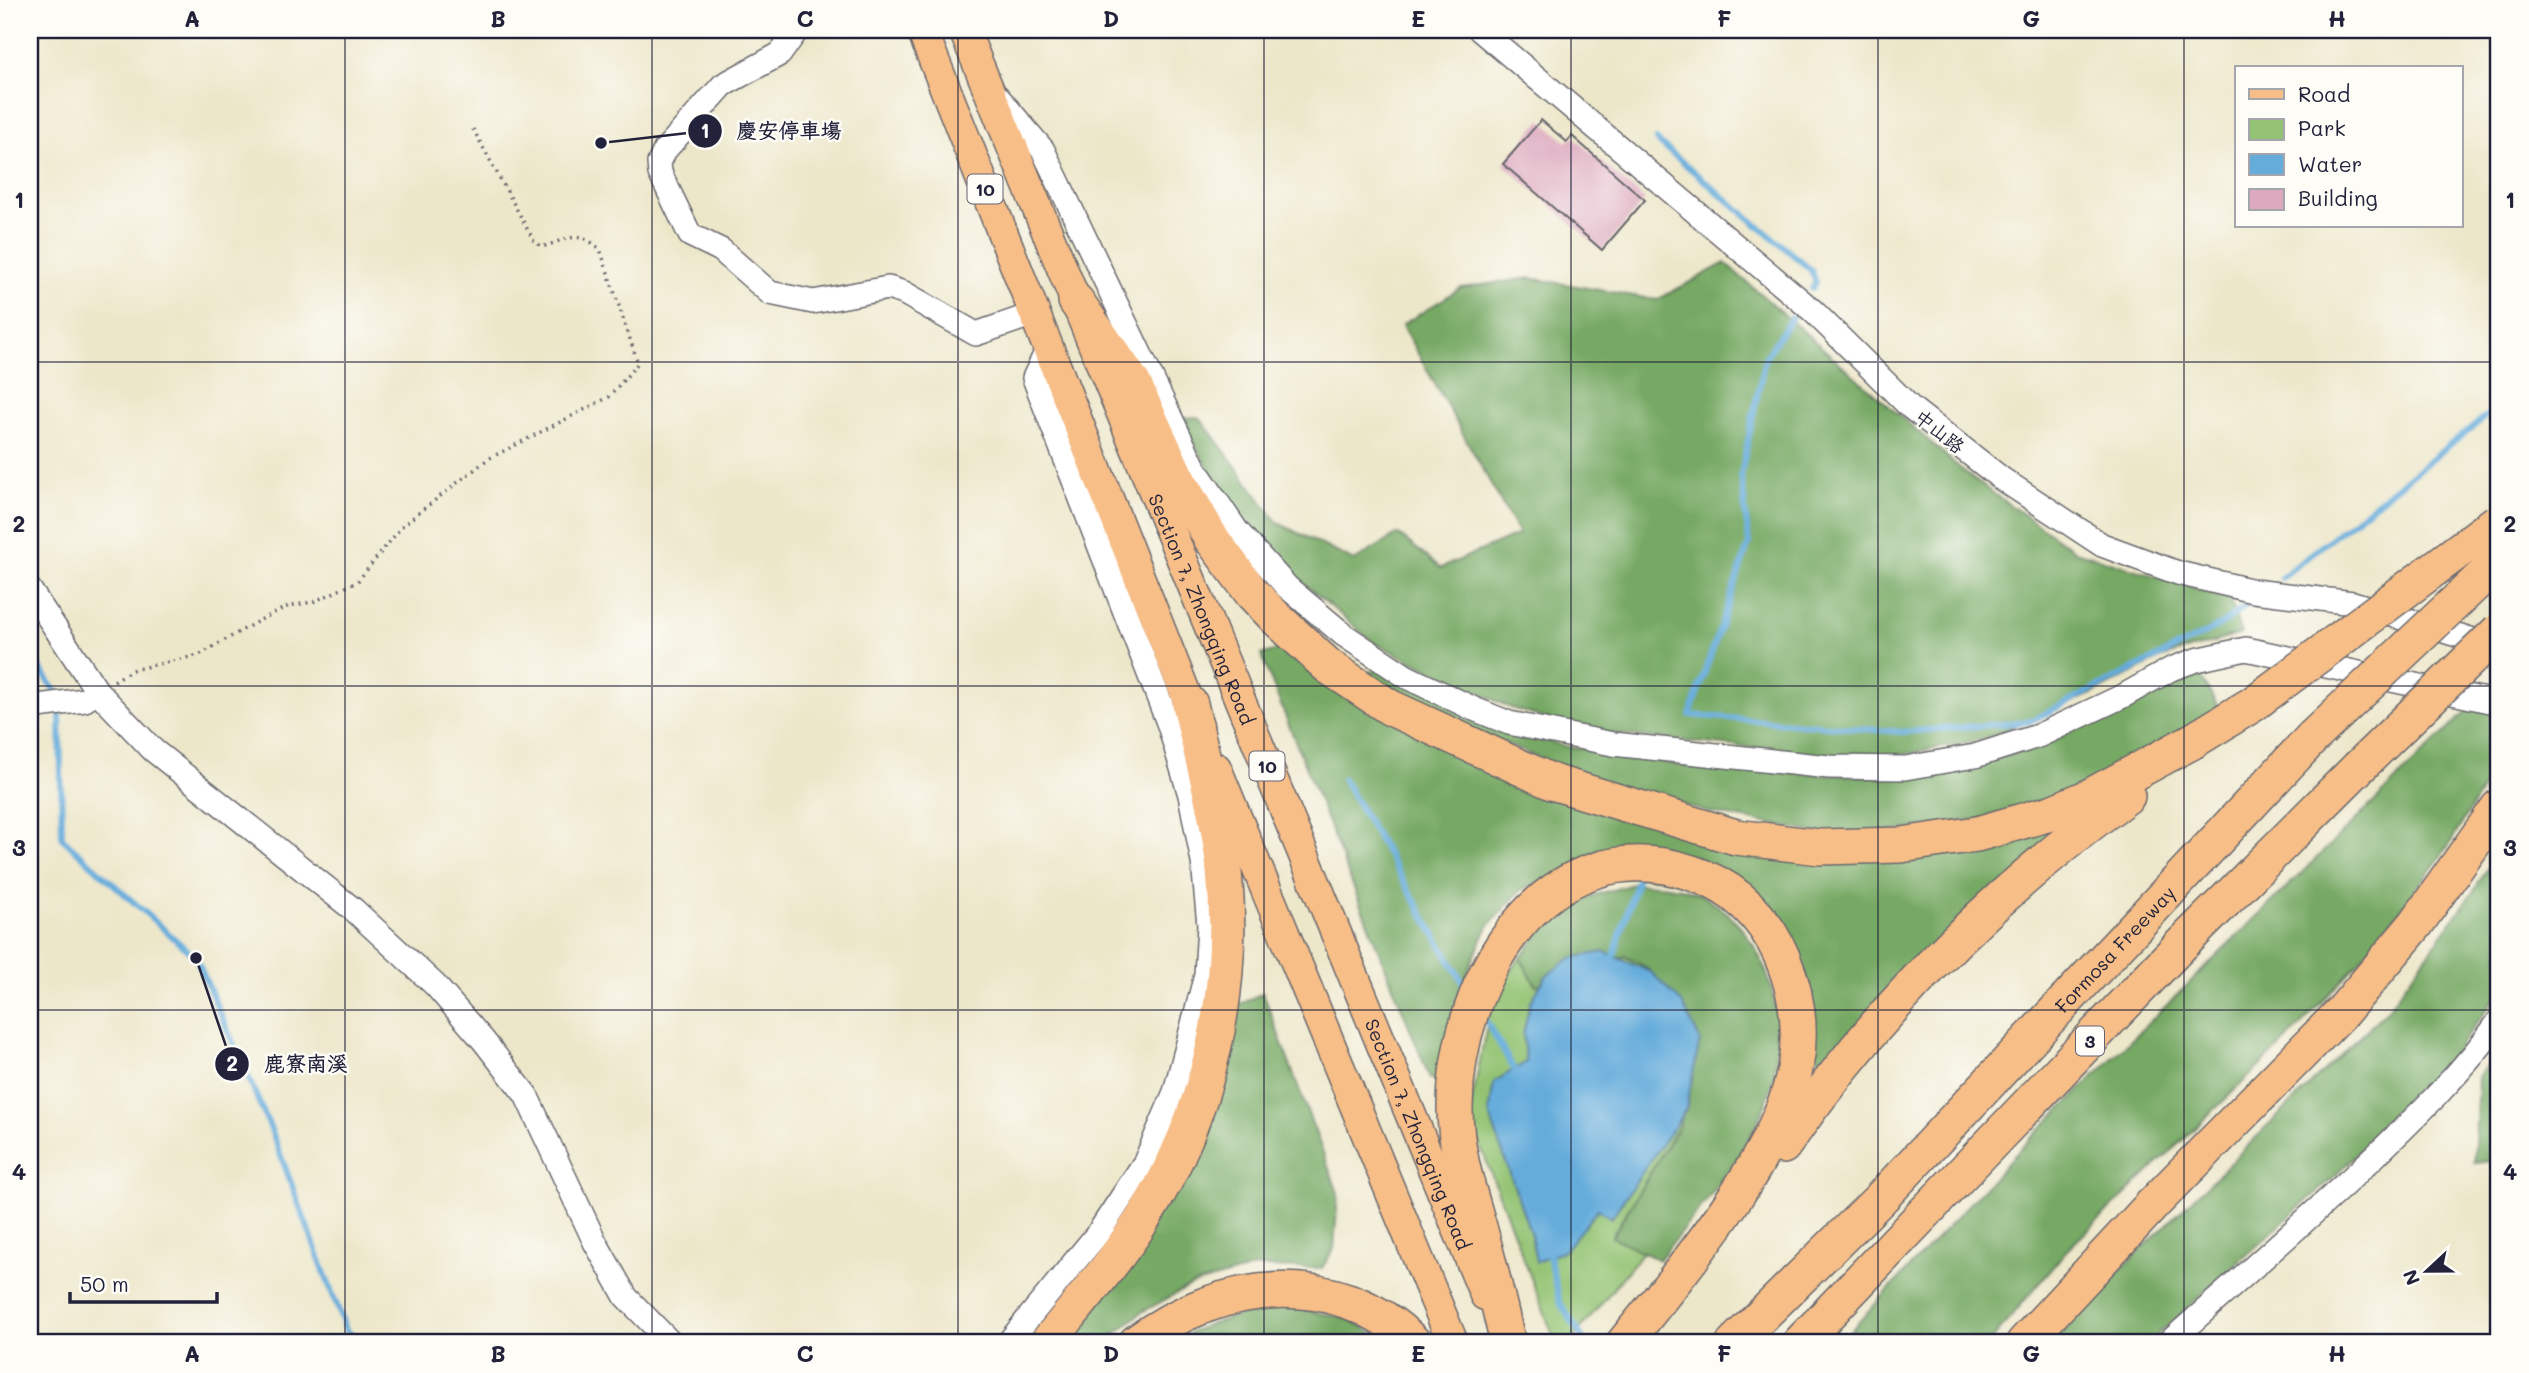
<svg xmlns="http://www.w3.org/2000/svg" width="2529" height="1373" viewBox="0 0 2529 1373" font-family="Mali,'LXGW WenKai TC',sans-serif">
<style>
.green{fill:#93c372;stroke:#5a7256;stroke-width:2}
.forest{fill:#76a964;stroke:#4c6650;stroke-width:2}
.water{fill:#65acdb;stroke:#44678b;stroke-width:2}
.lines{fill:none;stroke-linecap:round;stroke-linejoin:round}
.stream{stroke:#65acdb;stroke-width:6}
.building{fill:#dca9be}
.minor-casing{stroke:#69676d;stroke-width:26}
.major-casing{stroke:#69676d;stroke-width:33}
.highway-casing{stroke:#69676d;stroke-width:38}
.path{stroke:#69676d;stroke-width:3.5;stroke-dasharray:2 5;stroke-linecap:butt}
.minor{stroke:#fff;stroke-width:23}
.major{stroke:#f7be88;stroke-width:30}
.highway{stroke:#f7be88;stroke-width:35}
.highway-bridge-casing{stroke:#69676d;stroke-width:38;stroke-linecap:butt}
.highway-bridge{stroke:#f7be88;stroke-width:35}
.grid{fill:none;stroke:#22223b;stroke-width:2;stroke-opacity:0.55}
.labels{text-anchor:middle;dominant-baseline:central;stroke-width:5;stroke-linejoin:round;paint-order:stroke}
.shield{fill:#fdfcf7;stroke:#646373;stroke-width:2}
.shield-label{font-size:18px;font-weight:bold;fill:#22223b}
.street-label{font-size:19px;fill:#22223b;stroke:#fdfcf7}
.leader{fill:none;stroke:#22223b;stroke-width:2.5}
.callout-dot{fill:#22223b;stroke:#fdfcf7;stroke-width:2.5}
.mark-label{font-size:21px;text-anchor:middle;font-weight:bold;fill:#fff}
.callout-label{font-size:21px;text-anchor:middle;font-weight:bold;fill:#22223b;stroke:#fdfcf7;stroke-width:5;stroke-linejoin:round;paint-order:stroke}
.neatline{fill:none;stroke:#22223b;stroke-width:2.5}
.grid-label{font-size:23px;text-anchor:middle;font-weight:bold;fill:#22223b}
</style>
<rect width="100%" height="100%" fill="#fdfcf7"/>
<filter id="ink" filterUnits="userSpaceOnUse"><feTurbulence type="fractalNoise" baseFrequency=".0143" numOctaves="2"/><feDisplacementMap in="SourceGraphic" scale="14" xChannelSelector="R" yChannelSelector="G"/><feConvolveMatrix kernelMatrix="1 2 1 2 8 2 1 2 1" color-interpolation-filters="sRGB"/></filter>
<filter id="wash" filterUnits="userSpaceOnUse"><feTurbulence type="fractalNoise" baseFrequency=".00686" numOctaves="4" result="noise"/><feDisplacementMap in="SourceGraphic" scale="28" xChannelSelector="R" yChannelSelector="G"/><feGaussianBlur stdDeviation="1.57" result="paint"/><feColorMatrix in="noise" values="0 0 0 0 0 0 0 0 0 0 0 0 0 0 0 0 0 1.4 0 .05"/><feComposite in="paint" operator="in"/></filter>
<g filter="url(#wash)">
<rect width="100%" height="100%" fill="#ede7ca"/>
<polygon class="green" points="1625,956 1647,968 1676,1002 1692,1068 1679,1125 1612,1236 1643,1252 1569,1343 1556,1343 1469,1116 1492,1000 1520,958 1536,985"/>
<g class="forest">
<polygon points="1725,263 1969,476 2075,551 2230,599 2241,634 2163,657 2094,693 1981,740 1873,760 1585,731 1511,708 1374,643 1277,561 1221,491 1180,418 1199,417 1278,523 1354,561 1398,534 1441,568 1519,534 1402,325 1461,288 1530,278 1657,300"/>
<polygon points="1286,647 1338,691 1765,853 2058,822 2062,833 1826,1065 1809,1049 1742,888 1572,868 1522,889 1488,926 1471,964 1451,1018 1445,1078 1430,1079 1261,655"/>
<polygon points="2196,669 2220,710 2084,786 1995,817 1845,838 1707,812 1576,774 1441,716 1361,672 1387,670 1559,745 1694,768 1864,776 1946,775 2048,743"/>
<polygon points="2475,703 2499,715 2499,761 2448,847 2369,951 2282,1045 2066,1251 1989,1343 1839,1343 2027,1142"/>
<polygon points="2499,849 2499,994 2447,1062 2335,1176 2148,1343 2053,1343 2115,1275 2386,1011 2475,889"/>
<path d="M1633 884C1654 884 1681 885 1701 895 1776 934 1794 1037 1763 1111 1739 1166 1695 1213 1659 1260L1612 1237 1679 1125 1692 1068 1676 1002 1647 968 1625 956 1588 966 1561 989 1536 985 1520 958 1549 920 1592 896Z"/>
<polygon points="1263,993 1338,1193 1334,1249 1322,1268 1256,1267 1192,1285 1142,1312 1104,1343 1062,1343 1236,1006"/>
<polygon points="2499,1047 2499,1160 2474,1163 2478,1077"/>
<polygon points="1276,1305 1348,1318 1389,1343 1170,1343 1209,1324"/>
</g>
<polygon class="water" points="1604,952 1651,972 1682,1003 1700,1040 1686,1109 1611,1218 1598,1209 1564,1251 1536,1262 1531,1235 1489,1113 1494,1082 1526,1062 1523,1035 1530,1003 1546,976 1571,958"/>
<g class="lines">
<g class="stream">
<polyline points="1656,140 1811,270 1816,282 1812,288"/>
<polyline points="1792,317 1765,358 1741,474 1749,543 1690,715 1903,732 2028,722 2218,627 2246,606"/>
<polyline points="2281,578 2499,406"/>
<polyline points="30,652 59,697"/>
<polyline points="60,708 62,838 196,958 272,1132 346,1330 362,1343"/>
<polyline points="1343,779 1467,989"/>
<polyline points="1612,962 1638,877"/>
<polyline points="1483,1016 1518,1076"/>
<polyline points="1548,1251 1560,1303 1586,1343"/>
</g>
</g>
<g id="blocks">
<polygon class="building" points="1541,120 1567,142 1572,136 1645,200 1602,250 1503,164"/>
</g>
</g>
<g filter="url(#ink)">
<use href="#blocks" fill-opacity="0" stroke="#69676d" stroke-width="2"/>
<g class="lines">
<defs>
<g id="minor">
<polyline points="797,30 780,54 723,85 665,150 659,163 660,173 690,235 721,250 770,293 813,302 888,288 904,293 976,334 1034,314"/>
<polyline points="1480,30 1813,311 1910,407 2002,479 2102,545 2178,573 2254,591 2353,603 2496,647"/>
<polyline points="997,96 1043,150 1195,469 1237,531 1287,587 1344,635 1407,677 1474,709 1509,723 1613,744 1829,767 1905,768 1975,756 2038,736 2125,695 2171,669 2196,660 2246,649 2499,703"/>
<polyline points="30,590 97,691 153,750 354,910 435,985 483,1040 526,1095 595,1242 626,1297 671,1343"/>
<polyline points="30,707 85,700"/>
<polyline points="1008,1343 1099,1232 1145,1162 1175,1092 1206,975 1209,925 1203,862 1190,795 1169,725 1034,378 1048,348"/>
<path d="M2168 1343C2237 1282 2306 1221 2373 1158 2418 1115 2464 1071 2499 1021"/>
</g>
<g id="major">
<polyline points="922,30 1198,725"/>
<path id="s1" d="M964 30 1485 1295"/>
<polyline points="1216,768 1453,1343"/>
</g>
<g id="highway">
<polyline points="1076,301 1133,383 1177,478 1211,538 1252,593 1276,618 1328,666 1389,707 1552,782 1736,837 1820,847 1901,845 1977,834 2051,813 2087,798 2191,742"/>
<path d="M1783 1146C1877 1010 1994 893 2127 796"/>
<path d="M1047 1343C1080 1302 1116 1261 1144 1217 1209 1114 1236 992 1224 871 1219 815 1202 759 1190 704"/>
<path d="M1136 1343C1219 1280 1337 1266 1414 1343"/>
<path d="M1508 1343C1498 1302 1489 1261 1477 1220 1466 1183 1455 1147 1455 1108 1455 982 1544 824 1692 873 1735 887 1764 916 1782 957 1797 992 1802 1031 1795 1069 1780 1155 1680 1274 1624 1343"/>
<path id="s2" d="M1734 1343 1879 1200 2313 737"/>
<polyline points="1800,1343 2178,948 2358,768"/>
<polyline points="2024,1343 2153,1204 2343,1011 2416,924 2499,807"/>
</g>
</defs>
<use href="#minor" class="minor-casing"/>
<use href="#major" class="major-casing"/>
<use href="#highway" class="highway-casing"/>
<path class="path" d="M114 681 132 670 199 655 260 620 289 606 313 602 357 582 403 525 488 459 609 397 638 363 600 249C577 229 568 239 542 247L534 241 473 129"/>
<use href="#minor" class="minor"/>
<use href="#major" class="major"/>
<use href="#highway" class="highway"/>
<defs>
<g id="highway-bridge">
<polyline points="2313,737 2499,561"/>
<polyline points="2191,742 2253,704 2497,522"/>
<polyline points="2358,768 2499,631"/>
</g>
</defs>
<use href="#highway-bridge" class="highway-bridge-casing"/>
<use href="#highway-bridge" class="highway-bridge"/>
</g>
</g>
<path class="grid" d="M345 30V1343M652 30V1343M958 30V1343M1264 30V1343M1571 30V1343M1878 30V1343M2184 30V1343M30 362H2499M30 686H2499M30 1010H2499"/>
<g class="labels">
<g class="shield">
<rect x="967.5" y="174.5" width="35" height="29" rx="5"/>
<rect x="1249.5" y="751.5" width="35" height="29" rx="5"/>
<rect x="2076" y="1026.5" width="28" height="29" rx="5"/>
</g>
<g class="shield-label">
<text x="985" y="189">10</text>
<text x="1267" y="766">10</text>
<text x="2090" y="1041">3</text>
</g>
<g class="street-label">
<text transform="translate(1940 431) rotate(38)">中山路</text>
<text stroke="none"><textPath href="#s1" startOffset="626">Section 7, Zhongqing Road</textPath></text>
<text stroke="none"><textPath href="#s2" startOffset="548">Formosa Freeway</textPath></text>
<text stroke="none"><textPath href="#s1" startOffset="1194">Section 7, Zhongqing Road</textPath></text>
</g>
</g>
<path class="leader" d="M601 143L705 131M196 958L232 1064"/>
<g class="callout-dot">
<circle cx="601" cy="143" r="7"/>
<circle cx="196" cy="958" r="7"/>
<circle cx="705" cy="131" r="18"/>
<circle cx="232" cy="1064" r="18"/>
</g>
<g class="mark-label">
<text x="705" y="138">1</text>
<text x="232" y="1071">2</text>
</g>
<g class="callout-label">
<text x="789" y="138">慶安停車塲</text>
<text x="306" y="1071">鹿寮南溪</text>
</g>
<rect width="2529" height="1373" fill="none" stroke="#fdfcf7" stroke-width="77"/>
<rect x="2235" y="66" width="228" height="161" fill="#fdfcf7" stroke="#a5a5ac" stroke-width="2"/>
<rect x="2249" y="89" width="35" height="10" fill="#f7be88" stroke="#a5a5ac" stroke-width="2"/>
<text x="2298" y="102" font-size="21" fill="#22223b">Road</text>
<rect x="2249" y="119" width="35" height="21" fill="#93c372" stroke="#a5a5ac" stroke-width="2"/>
<text x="2298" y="136" font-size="21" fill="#22223b">Park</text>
<rect x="2249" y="154" width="35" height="21" fill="#65acdb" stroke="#a5a5ac" stroke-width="2"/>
<text x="2298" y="172" font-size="21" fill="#22223b">Water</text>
<rect x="2249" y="189" width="35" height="21" fill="#dca9be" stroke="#a5a5ac" stroke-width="2"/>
<text x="2298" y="206" font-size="21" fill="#22223b">Building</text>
<g transform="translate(2427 1271) rotate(248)" stroke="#fdfcf7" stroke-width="5" paint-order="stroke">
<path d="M0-5L12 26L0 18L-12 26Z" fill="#22223b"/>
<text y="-10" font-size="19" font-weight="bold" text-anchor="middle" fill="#22223b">N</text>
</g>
<path d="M70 1292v10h147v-10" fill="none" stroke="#22223b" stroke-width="3.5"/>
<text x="80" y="1292" font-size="21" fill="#22223b" stroke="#fdfcf7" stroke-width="5" paint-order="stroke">50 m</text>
<rect x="38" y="38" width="2452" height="1296" class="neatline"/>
<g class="grid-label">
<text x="192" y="27">A</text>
<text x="498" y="27">B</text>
<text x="805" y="27">C</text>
<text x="1111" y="27">D</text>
<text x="1418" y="27">E</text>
<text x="1724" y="27">F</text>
<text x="2031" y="27">G</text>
<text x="2337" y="27">H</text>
<text x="19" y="208">1</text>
<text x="2510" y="208">1</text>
<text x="19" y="532">2</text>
<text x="2510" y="532">2</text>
<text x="19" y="856">3</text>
<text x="2510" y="856">3</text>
<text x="19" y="1180">4</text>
<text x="2510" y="1180">4</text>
<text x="192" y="1362">A</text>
<text x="498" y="1362">B</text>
<text x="805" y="1362">C</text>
<text x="1111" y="1362">D</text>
<text x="1418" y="1362">E</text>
<text x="1724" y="1362">F</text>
<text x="2031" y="1362">G</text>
<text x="2337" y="1362">H</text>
</g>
</svg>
